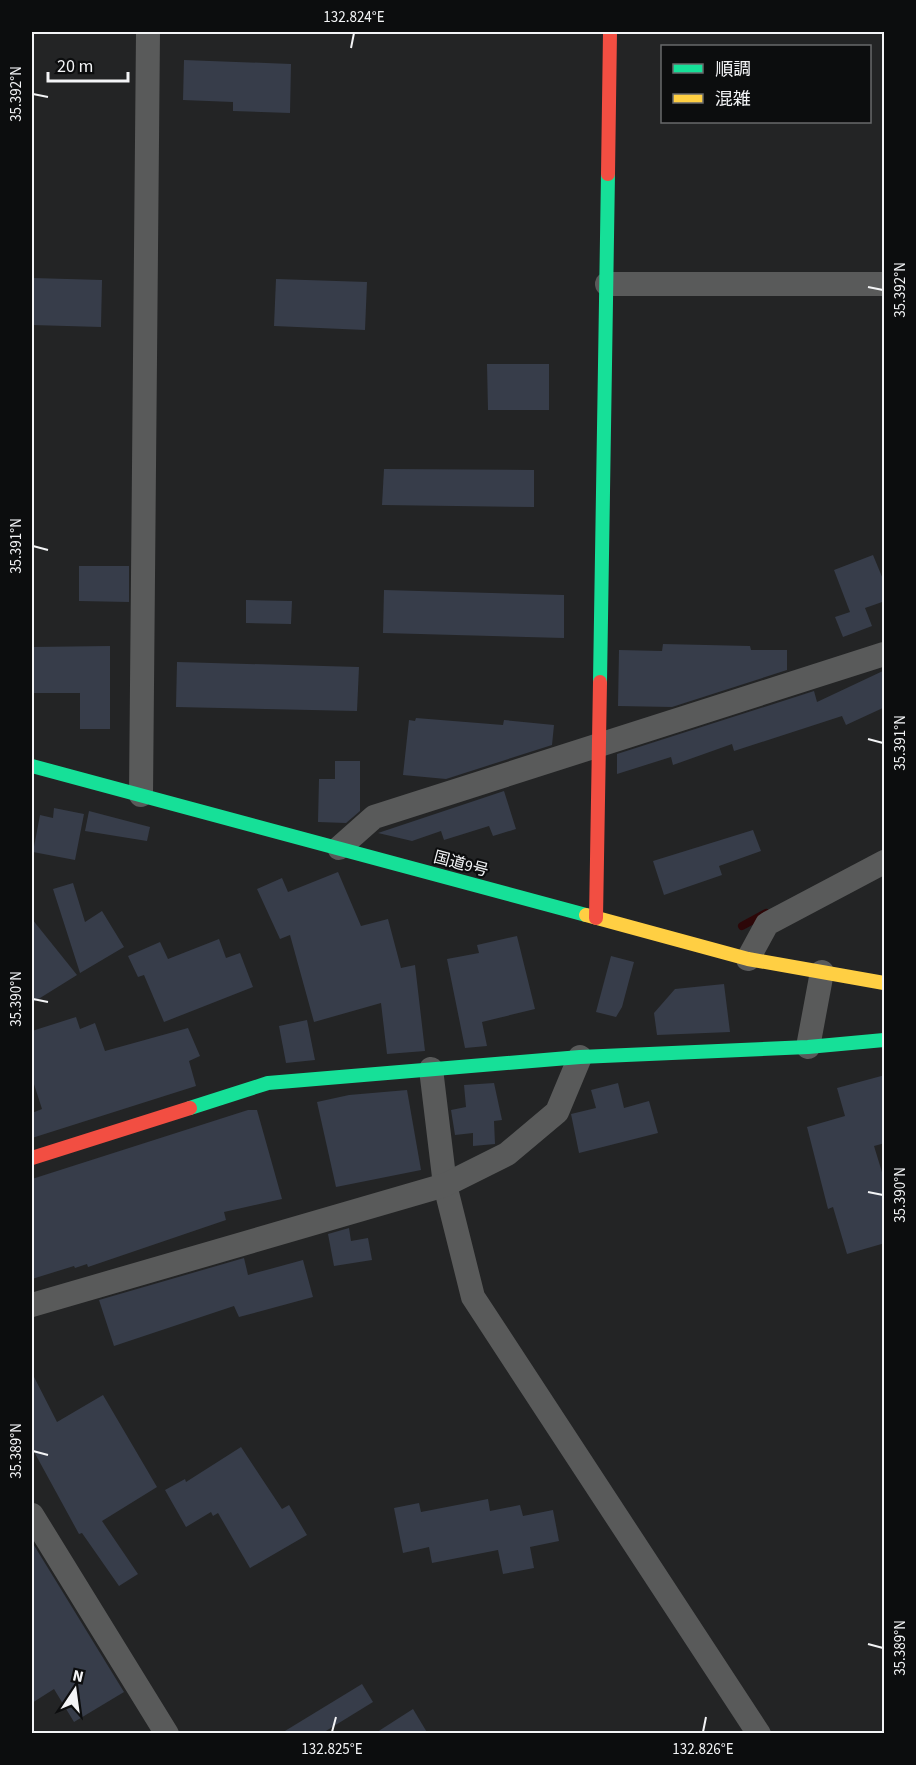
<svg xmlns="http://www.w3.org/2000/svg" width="916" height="1765" viewBox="0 0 916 1765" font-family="'Source Sans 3','Noto Sans JP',sans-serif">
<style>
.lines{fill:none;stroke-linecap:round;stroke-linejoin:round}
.stream{stroke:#2d0708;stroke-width:8}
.building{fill:#373d4a}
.street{stroke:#595a5a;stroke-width:24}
.fast{stroke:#16e098;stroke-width:14}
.slow{stroke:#ffcf43;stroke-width:14}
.jam{stroke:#f24e42;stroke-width:14}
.ticks{fill:none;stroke:#f3f4f6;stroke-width:2}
.labels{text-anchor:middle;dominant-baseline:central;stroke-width:4.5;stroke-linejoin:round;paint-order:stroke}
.street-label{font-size:16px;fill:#f3f4f6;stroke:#0c0d0e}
.neatline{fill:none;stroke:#f3f4f6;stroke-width:2}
.ticks-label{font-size:15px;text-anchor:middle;fill:#f3f4f6}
</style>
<rect width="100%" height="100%" fill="#232425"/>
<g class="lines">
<polyline class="stream" points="742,926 766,913"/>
</g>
<g class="building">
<polygon points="184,60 291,64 290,113 233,111 233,102 183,100"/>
<polygon points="33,278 102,280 101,327 32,325"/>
<polygon points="276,279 367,282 365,330 274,326"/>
<polygon points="487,364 549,364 549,410 488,410"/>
<polygon points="384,469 534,470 534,507 382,505"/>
<polygon points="873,555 885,584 885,601 865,608 872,626 843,637 835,617 850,612 834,570"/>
<polygon points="79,566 129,566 129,602 79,601"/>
<polygon points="384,590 564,595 564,638 383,633"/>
<polygon points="246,600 292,601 291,624 246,623"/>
<polygon points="663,644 750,646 751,650 787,650 787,670 672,707 618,706 619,650 662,651"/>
<polygon points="110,646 110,729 80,729 80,693 32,693 32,647"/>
<polygon points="177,662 359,667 357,711 176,707"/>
<polygon points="885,670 885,707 846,725 842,716 734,751 732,744 673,765 671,757 617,774 617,754 814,691 817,702"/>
<polygon points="416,718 503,725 504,720 554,725 552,745 446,779 403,775 409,720 415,721"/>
<polygon points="335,761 360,761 360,811 346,823 318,822 319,779 335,779"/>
<polygon points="504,791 516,829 493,836 489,826 444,840 441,831 412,841 378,833"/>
<polygon points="54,808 84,814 75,860 33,852 40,815 53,818"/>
<polygon points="89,811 150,827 147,841 85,831"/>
<polygon points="753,830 761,851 719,866 722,875 664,895 653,861"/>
<polygon points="338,872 361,926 388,919 401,968 415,965 425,1051 387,1054 381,1003 314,1022 290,935 280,939 257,889 282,878 288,892"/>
<polygon points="73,883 85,922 102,911 124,947 80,973 53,889"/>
<polygon points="32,919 77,975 32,1003"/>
<polygon points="517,936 535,1009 482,1022 487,1046 465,1048 447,959 479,953 477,945"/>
<polygon points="219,939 226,958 240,953 253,987 164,1022 144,975 138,977 128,956 160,942 168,959"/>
<polygon points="611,956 634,962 622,1007 616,1017 596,1012"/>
<polygon points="724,984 730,1032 657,1035 654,1013 675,989"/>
<polygon points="76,1017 80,1029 95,1023 105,1051 188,1028 200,1056 189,1061 196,1086 32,1138 32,1113 42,1109 32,1078 32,1031"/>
<polygon points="307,1020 315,1060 286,1063 279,1026"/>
<polygon points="885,1075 885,1143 874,1146 885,1182 885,1243 847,1254 833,1207 828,1209 807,1127 845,1116 837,1088"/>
<polygon points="494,1083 502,1120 494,1121 495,1144 473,1146 473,1133 455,1135 451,1110 466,1107 464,1085"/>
<polygon points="618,1083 624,1108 649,1101 658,1133 579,1153 571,1114 596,1108 591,1090"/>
<polygon points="407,1090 421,1170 336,1187 317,1102 349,1095"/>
<polygon points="248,1110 257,1110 282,1199 224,1212 226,1220 88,1267 87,1264 75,1268 74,1266 32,1279 32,1179"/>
<polygon points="349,1228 351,1241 368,1238 372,1260 334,1266 328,1234"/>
<polygon points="244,1258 248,1275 303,1260 313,1297 239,1317 234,1306 114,1346 99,1300"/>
<polygon points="32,1373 57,1422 103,1395 157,1487 102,1521 138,1574 119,1586 82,1533 79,1534 32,1448"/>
<polygon points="241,1447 282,1509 289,1505 307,1535 250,1568 218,1513 213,1516 211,1512 186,1527 165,1490 185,1479 186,1482"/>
<polygon points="488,1499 490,1511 520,1505 523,1516 553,1510 559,1541 530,1547 534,1568 503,1574 498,1550 432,1563 429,1547 403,1553 394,1508 419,1503 421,1512"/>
<polygon points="32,1542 124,1692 74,1722 54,1689 32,1703"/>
<polygon points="362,1684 373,1702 321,1734 280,1734"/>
<polygon points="413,1709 428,1734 374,1734"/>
</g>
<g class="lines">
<g class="street">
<polyline points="607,284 884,284"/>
<polyline points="141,795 148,32"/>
<polyline points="339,848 374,817 884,654"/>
<polyline points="748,959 767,924 884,862"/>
<polyline points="808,1047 822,972"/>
<polyline points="431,1069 445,1185 473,1297 759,1734"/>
<polyline points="32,1305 445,1185 507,1154 557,1112 580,1057"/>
<polyline points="32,1515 167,1734"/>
</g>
<g class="fast">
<polyline points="600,682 608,174"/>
<polyline points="32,766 586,915"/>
<polyline points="190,1108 268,1083 580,1057 808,1047 884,1040"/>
</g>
<polyline class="slow" points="586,915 748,959 884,983"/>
<g class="jam">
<polyline points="608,174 610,32"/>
<polyline points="596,918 600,682"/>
<polyline points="32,1158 190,1108"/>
</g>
</g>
<path class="ticks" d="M351 48 354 33M33 94 48 97M868 287 883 290M33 546 48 550M868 739 883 743M33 999 48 1002M868 1192 883 1195M33 1451 48 1455M868 1644 883 1648M332 1732 336 1717M703 1732 706 1717"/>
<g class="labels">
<g class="street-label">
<text transform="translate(461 864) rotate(15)">国道9号</text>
</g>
</g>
<rect width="916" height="1765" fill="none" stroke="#0c0d0e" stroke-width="66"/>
<rect x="661" y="45" width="210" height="78" fill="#0c0d0e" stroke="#68696b" stroke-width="1.5"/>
<rect x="673" y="64" width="30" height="9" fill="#16e098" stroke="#68696b" stroke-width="1.5"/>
<text x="715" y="75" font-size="18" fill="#f3f4f6">順調</text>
<rect x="673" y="94" width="30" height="9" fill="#ffcf43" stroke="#68696b" stroke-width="1.5"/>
<text x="715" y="105" font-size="18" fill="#f3f4f6">混雑</text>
<g transform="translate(75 1690) rotate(13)" stroke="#0c0d0e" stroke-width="4.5" paint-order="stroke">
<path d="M0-4.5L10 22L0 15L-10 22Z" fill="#f3f4f6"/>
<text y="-9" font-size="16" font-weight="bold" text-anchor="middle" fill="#f3f4f6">N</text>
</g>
<path d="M48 72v9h80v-9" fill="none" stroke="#f3f4f6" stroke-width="3"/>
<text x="57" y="72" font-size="18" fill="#f3f4f6" stroke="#0c0d0e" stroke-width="4.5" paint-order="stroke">20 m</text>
<rect x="33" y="33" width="850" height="1699" class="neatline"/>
<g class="ticks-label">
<text x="354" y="22">132.824°E</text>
<text transform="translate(16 94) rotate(-90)" y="5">35.392°N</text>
<text transform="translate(900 290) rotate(-90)" y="5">35.392°N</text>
<text transform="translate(16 546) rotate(-90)" y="5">35.391°N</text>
<text transform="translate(900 743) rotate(-90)" y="5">35.391°N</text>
<text transform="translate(16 999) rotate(-90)" y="5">35.390°N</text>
<text transform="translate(900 1195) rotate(-90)" y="5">35.390°N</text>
<text transform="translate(16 1451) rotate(-90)" y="5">35.389°N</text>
<text transform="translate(900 1648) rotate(-90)" y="5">35.389°N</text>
<text x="332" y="1754">132.825°E</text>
<text x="703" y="1754">132.826°E</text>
</g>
</svg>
